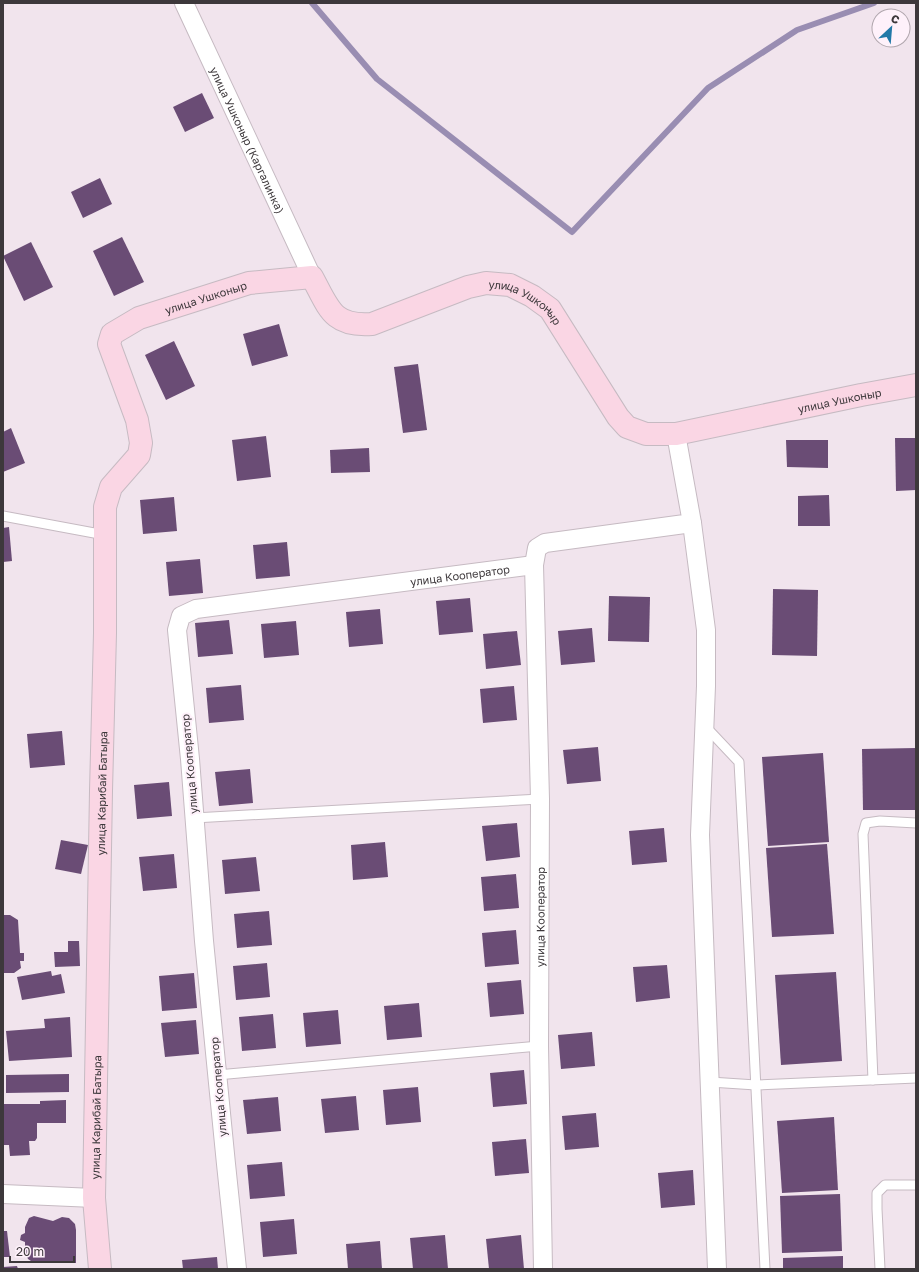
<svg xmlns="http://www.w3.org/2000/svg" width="919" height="1272" viewBox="0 0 919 1272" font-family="'Golos Text',sans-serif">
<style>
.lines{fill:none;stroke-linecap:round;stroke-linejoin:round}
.stream{stroke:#998db2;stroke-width:6}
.building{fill:#6a4c75}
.lane-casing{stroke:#c6bac2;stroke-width:11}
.street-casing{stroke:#c6bac2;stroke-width:20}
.secondary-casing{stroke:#c6bac2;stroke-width:24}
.lane{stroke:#fff;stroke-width:9}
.street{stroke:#fff;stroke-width:18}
.secondary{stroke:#fad6e4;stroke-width:22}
.labels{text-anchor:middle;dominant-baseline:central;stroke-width:4;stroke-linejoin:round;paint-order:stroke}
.street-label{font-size:11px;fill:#3d383b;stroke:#fef1fa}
</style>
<rect width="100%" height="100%" fill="#f1e4ed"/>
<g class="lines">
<polyline class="stream" points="312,3 377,79 572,232 708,88 797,30 874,3"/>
</g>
<g class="building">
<polygon points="202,93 214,118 185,132 173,107"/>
<polygon points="100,178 112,204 83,218 71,192"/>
<polygon points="122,237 144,282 114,296 93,251"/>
<polygon points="31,242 53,287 24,301 3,256"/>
<polygon points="279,324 288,356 252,366 243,334"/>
<polygon points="174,341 195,386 166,400 145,355"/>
<polygon points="418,364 427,430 403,433 394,367"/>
<polygon points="11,428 25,463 3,472 3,432"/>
<polygon points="266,436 271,477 237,481 232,440"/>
<polygon points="895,438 916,438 916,490 896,491"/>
<polygon points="786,440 828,440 828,468 787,467"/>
<polygon points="369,448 370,472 331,473 330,450"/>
<polygon points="829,495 830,526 798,526 798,496"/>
<polygon points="174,497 177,531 143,534 140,500"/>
<polygon points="9,527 12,561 3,562 3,528"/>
<polygon points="287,542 290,576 256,579 253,545"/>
<polygon points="200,559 203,593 169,596 166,562"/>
<polygon points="773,589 818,590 817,656 772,655"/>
<polygon points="609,596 650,597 649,642 608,641"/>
<polygon points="470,598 473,632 439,635 436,601"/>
<polygon points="380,609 383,644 349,647 346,612"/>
<polygon points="229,620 233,654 198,657 195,623"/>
<polygon points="296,621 299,655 264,658 261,624"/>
<polygon points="592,628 595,662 561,665 558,631"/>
<polygon points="517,631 521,665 486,669 483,634"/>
<polygon points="241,685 244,720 209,723 206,688"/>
<polygon points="514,686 517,720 483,723 480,689"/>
<polygon points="62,731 65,765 30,768 27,734"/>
<polygon points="598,747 601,781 567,784 563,750"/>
<polygon points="916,748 916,810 863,810 862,749"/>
<polygon points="823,753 829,842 768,846 762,757"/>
<polygon points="250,769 253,803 219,806 215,772"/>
<polygon points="169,782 172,816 137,819 134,785"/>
<polygon points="517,823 520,857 486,861 482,826"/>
<polygon points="664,828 667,862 632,865 629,831"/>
<polygon points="61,840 88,845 81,874 55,869"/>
<polygon points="385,842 388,877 353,880 351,845"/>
<polygon points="827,844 834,934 772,937 766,848"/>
<polygon points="174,854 177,888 143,891 139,857"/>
<polygon points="256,857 260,891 225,894 222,860"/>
<polygon points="516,874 519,908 484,911 481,877"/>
<polygon points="269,911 272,945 237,948 234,914"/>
<polygon points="3,915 10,915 18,920 20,953 24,953 24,961 20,961 21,968 14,973 3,973"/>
<polygon points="516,930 519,964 485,967 482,933"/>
<polygon points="68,941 79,941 80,966 55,967 54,952 68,952"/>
<polygon points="267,963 270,997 236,1000 233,966"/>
<polygon points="667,965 670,998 636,1002 633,967"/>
<polygon points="51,971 52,976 61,974 65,993 22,1000 17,977"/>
<polygon points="836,972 842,1061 781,1065 775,975"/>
<polygon points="194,973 197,1008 162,1011 159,976"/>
<polygon points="521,980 524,1014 490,1017 487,983"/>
<polygon points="419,1003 422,1037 387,1040 384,1006"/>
<polygon points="338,1010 341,1044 306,1047 303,1013"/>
<polygon points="273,1014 276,1048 242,1051 239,1017"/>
<polygon points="70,1017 72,1057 9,1061 6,1031 45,1028 44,1019"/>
<polygon points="196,1020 199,1054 165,1057 161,1023"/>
<polygon points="592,1032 595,1066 561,1069 558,1035"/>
<polygon points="524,1070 527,1104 493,1107 490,1073"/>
<polygon points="69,1074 69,1092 6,1093 6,1075"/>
<polygon points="418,1087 421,1122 386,1125 383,1090"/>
<polygon points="356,1096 359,1130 325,1133 321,1099"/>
<polygon points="278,1097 281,1131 247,1134 243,1100"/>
<polygon points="66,1100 66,1123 37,1123 37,1138 35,1141 29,1141 30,1155 10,1156 9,1145 3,1145 3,1104 40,1104 40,1101"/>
<polygon points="596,1113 599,1147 565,1150 562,1116"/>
<polygon points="834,1117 838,1190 782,1193 777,1121"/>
<polygon points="526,1139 529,1173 495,1176 492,1142"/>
<polygon points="282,1162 285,1196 250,1199 247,1165"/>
<polygon points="693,1170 695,1205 661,1208 658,1173"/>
<polygon points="840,1194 842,1251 782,1253 780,1196"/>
<polygon points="34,1216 53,1221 62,1217 69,1218 75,1224 76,1230 76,1263 34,1263 28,1259 25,1252 25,1242 20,1240 21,1235 25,1233 25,1227 29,1218"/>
<polygon points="294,1219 297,1254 263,1257 260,1222"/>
<polygon points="3,1231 7,1231 10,1257 3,1257"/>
<polygon points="445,1235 448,1269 413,1269 410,1238"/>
<polygon points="521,1235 524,1269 489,1269 486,1239"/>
<polygon points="380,1241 382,1269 348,1269 346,1244"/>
<polygon points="843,1256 843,1269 783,1269 783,1258"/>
<polygon points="217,1257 218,1269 183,1269 182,1260"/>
<polygon points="17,1266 18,1269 3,1269 3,1267"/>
</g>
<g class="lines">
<defs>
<g id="lane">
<polyline points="3,516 105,535"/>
<polyline points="705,726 739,762 747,909 765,1269"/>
<polyline points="194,818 540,799"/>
<polyline points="217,1075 539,1046"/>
<polyline points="873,1080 863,834 866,823 880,821 916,823"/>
<polyline points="710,1082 756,1085 916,1078"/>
<polyline points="880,1269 877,1209 877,1193 885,1185 916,1185"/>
</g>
<g id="street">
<path id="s1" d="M184 3 312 277"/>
<polyline points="692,523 706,630 706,686 700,835 717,1269"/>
<polyline points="3,1194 94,1198"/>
<path id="s2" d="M237 1269 226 1164 204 941 190 759 177 630 181 616 196 609 534 565"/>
<path id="s3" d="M543 1269 539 1046 540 799 534 565 537 548 545 543 692 523 676 434"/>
</g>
<g id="secondary">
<path id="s4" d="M100 1269 94 1198 101 791 105 633V507L111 487 139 455 141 443 137 420 109 344 112 334 139 318 249 283 312 277C329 308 332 327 372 324L468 287 486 283 510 285 532 296 550 309 618 417 627 427 646 434H676L861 395 916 385"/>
</g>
</defs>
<use href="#lane" class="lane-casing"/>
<use href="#street" class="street-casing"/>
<use href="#secondary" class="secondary-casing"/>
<use href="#lane" class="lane"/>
<use href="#street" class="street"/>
<use href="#secondary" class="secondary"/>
</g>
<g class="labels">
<g class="street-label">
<text stroke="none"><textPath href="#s1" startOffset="151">улица Ушконыр (Каргалинка)</textPath></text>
<text stroke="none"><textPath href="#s4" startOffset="1054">улица Ушконыр</textPath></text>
<text stroke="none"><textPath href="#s4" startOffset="1413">улица Ушконыр</textPath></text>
<text stroke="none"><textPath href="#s4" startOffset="1797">улица Ушконыр</textPath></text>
<text stroke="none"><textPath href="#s2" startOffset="939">улица Кооператор</textPath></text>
<text transform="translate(189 764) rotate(-95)">улица Кооператор</text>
<text stroke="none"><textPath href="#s4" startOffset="476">улица Карибай Батыра</textPath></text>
<text stroke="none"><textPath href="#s3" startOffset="352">улица Кооператор</textPath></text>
<text transform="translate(218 1087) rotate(-95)">улица Кооператор</text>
<text stroke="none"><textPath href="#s4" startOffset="152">улица Карибай Батыра</textPath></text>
</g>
</g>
<rect width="919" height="1272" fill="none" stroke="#3d383b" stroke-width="8"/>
<g transform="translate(891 28) rotate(26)"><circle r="19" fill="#fef1fa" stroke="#b1a7ae"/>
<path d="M0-3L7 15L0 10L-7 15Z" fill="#2279a8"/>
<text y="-6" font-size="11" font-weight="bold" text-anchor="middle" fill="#3d383b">С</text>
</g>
<path d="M10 1256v6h64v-6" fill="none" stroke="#3d383b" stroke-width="2"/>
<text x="16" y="1256" font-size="12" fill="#3d383b" stroke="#fef1fa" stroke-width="3" paint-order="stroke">20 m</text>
</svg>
